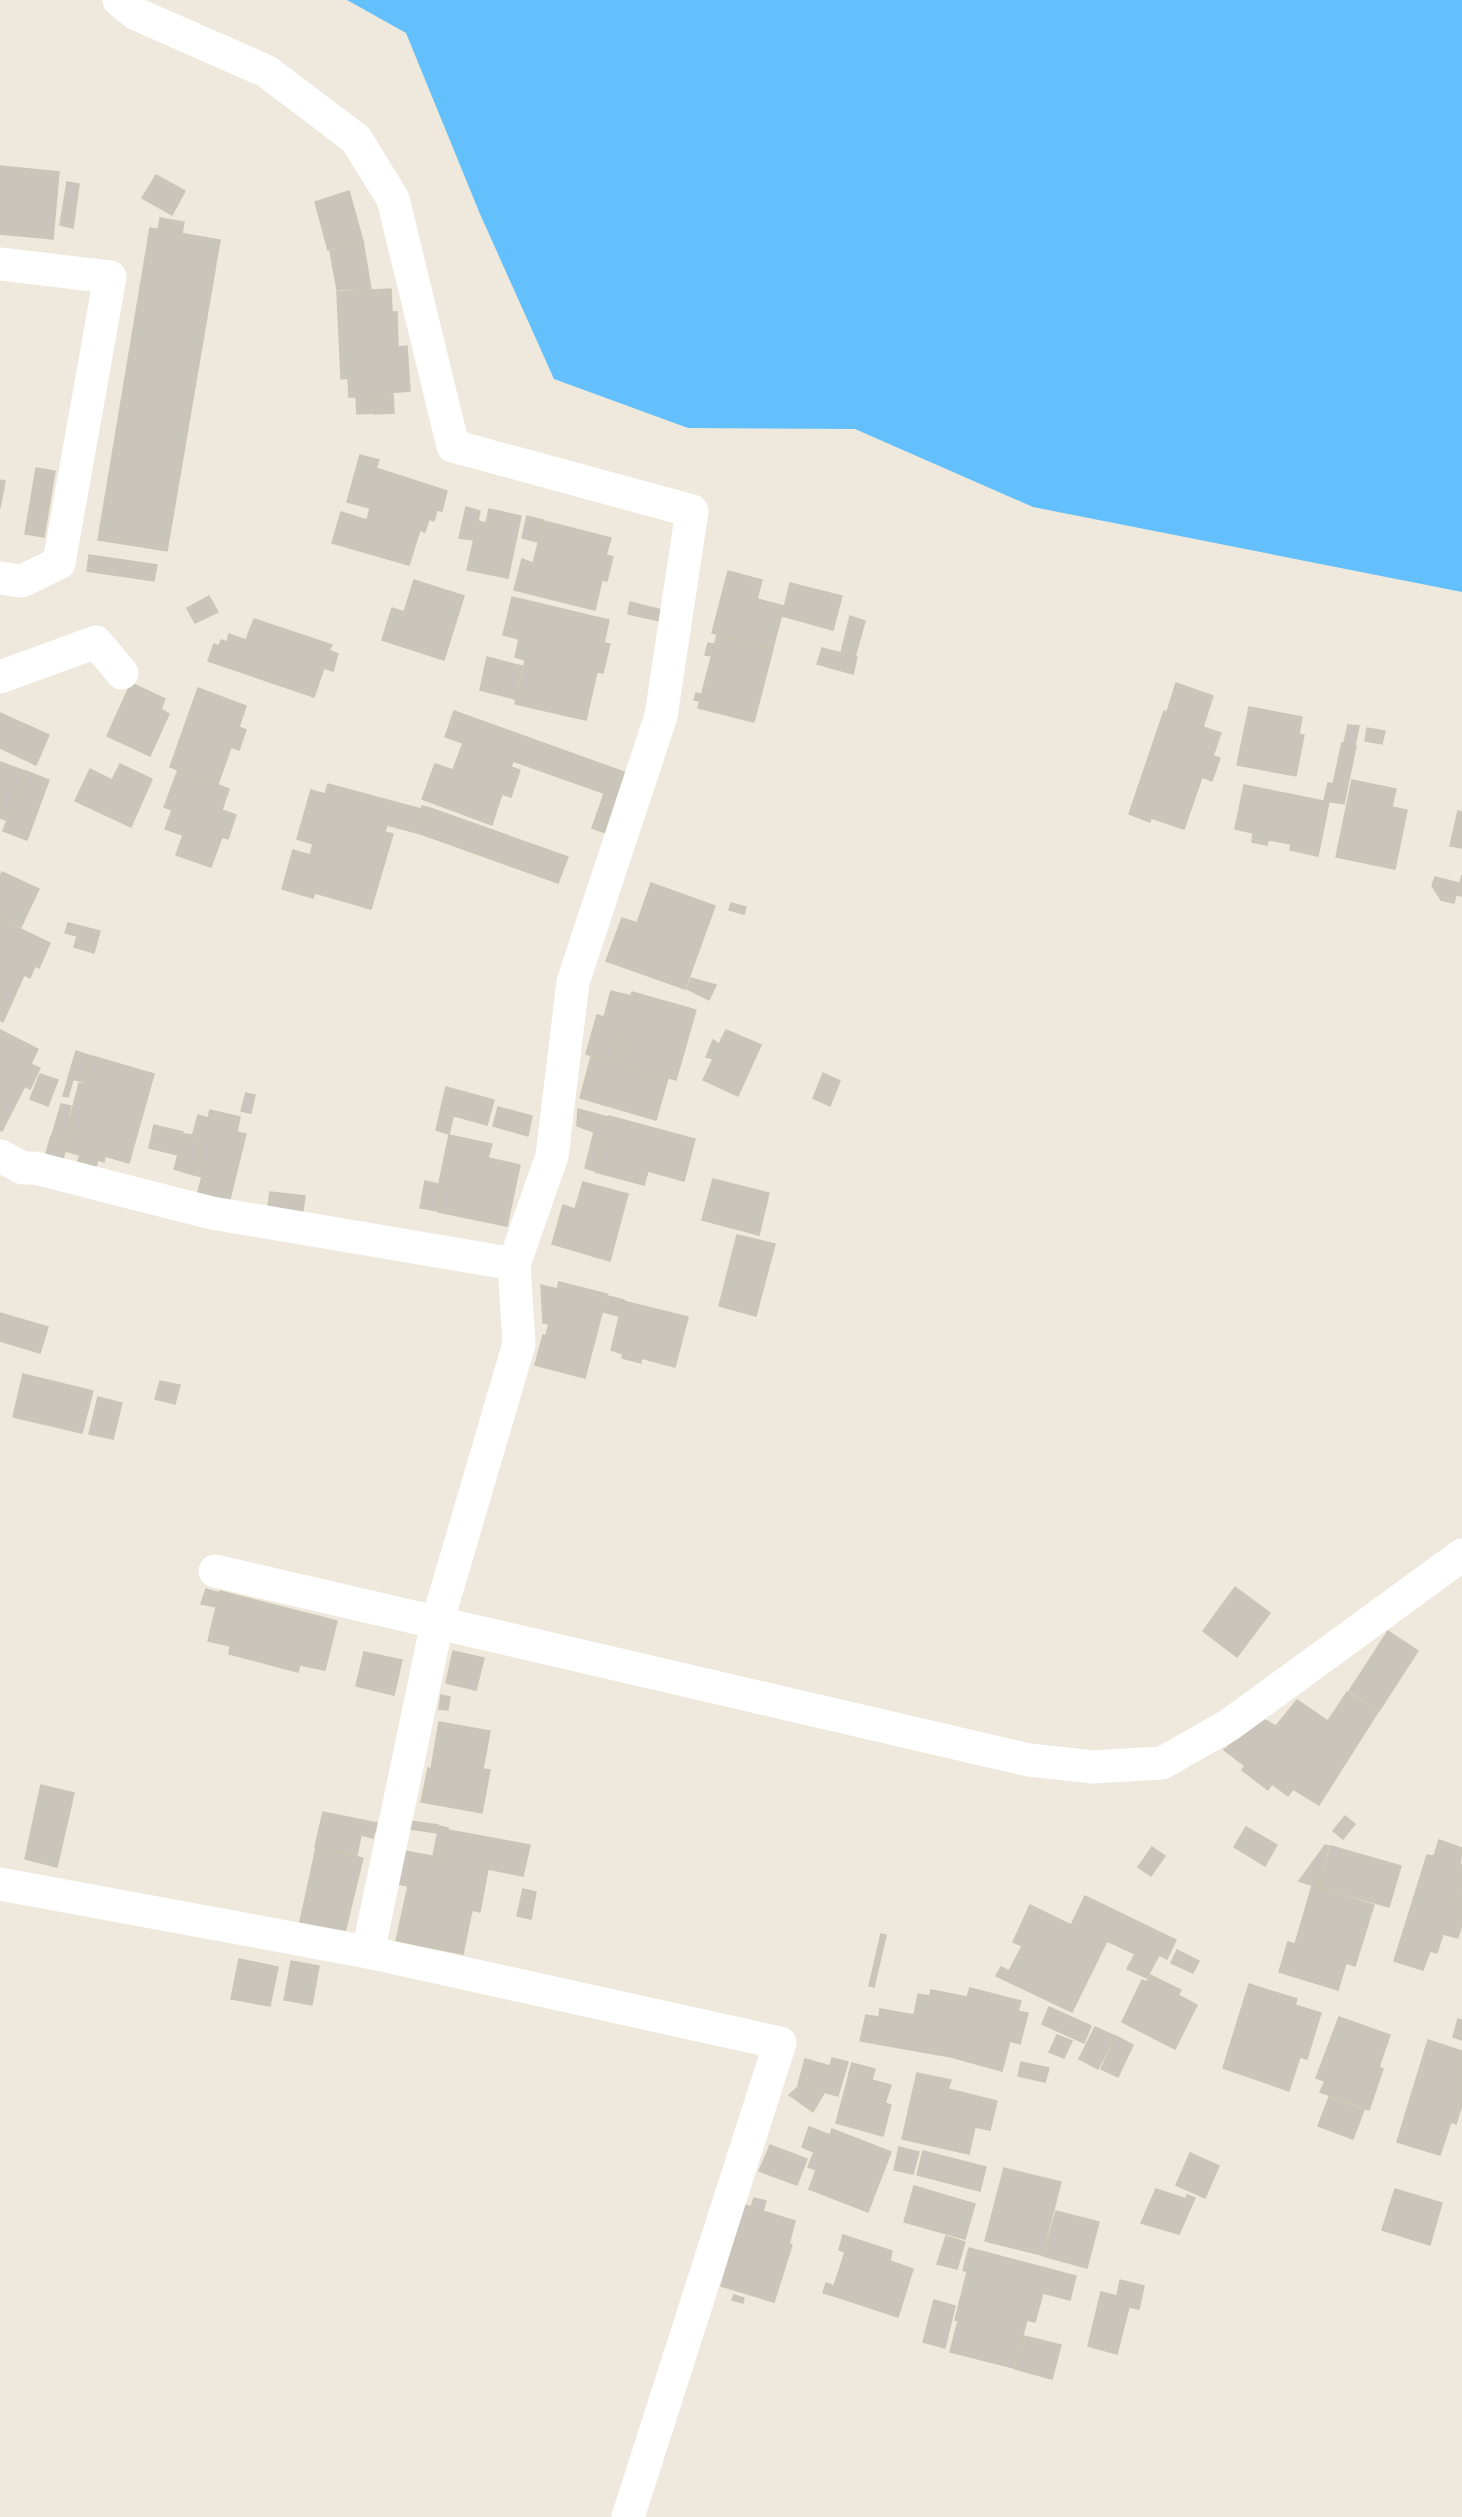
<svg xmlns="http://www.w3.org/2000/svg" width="1462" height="2517" viewBox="0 0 1462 2517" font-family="'Exo 2',sans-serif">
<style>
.water{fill:#64c0fc}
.building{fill:#cac5bb;stroke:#cac5b5;stroke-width:1.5}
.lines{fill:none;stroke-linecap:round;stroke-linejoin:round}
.minor{stroke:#fff;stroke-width:33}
</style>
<rect width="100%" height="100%" fill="#eee9dc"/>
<polygon class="water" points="347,0 1462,0 1462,592 1033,507 855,429 688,428 554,379 480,214 406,33"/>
<g class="building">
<polygon points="0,166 59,172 53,239 0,234"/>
<polygon points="156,175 185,191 172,215 142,198"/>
<polygon points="67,182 79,184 73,228 60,225"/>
<polygon points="349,191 363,241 328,250 315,202"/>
<polygon points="160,218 184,222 182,234 158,230"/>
<polygon points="150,228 220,240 167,551 98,540"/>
<polygon points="363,241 371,289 337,290 330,251"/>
<polygon points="391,289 392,312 397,312 398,347 407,346 410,391 372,394 374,413 357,414 356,397 349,397 348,378 341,379 337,292"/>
<polygon points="373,394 393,394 394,413 374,414"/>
<polygon points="360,455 379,460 376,468 447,491 442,511 437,510 434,521 429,519 425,532 420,530 409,565 332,543 341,512 367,520 370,508 347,502"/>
<polygon points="36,468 55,471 44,537 25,534"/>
<polygon points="0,480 5,481 0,508"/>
<polygon points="466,507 480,511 474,540 459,538"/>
<polygon points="489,509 521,516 508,578 467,570 478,521 486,523"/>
<polygon points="527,516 543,520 538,542 522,538"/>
<polygon points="544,521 611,538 606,555 613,557 607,581 602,580 595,610 514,590 522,559 533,563"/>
<polygon points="89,555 157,565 154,581 87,571"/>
<polygon points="728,571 762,580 757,599 784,606 773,648 712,633"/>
<polygon points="414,580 464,596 444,660 382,640 392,608 404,612"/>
<polygon points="790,583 842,596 833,630 782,616"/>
<polygon points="209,596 218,612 195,623 187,608"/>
<polygon points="512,597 609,620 604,643 610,644 603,673 597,672 586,720 515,704 525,660 515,657 519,639 503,635"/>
<polygon points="630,602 662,610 660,621 628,614"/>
<polygon points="850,616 865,621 855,657 841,653"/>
<polygon points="254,619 332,645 329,650 338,654 333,671 324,668 314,697 208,661 214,644 219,646 221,640 227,642 229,634 246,640"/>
<polygon points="717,635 773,649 754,722 698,708"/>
<polygon points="708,643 714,644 711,656 705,655"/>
<polygon points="822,648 857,657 853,674 817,664"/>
<polygon points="487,657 522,666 515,699 480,690"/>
<polygon points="131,683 165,699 161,709 169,714 150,756 107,736"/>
<polygon points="1176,683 1213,696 1203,727 1221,733 1213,756 1220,758 1212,781 1202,777 1184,829 1151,818 1150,822 1129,814 1164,711 1167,712"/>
<polygon points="198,688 246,706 239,727 246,730 239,750 231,747 218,784 170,767"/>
<polygon points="696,693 701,694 699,701 694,700"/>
<polygon points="1249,707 1302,717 1299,734 1304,735 1296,776 1237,765"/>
<polygon points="454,711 635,776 626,801 513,761 511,767 520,770 511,797 502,794 492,825 422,799 435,764 453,770 463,743 445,737"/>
<polygon points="0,713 49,735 36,765 0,748"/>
<polygon points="1348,725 1359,726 1355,745 1344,743"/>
<polygon points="1367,728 1385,731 1382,744 1365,741"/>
<polygon points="1342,743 1356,746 1344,804 1324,801 1328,783 1333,784"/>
<polygon points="0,762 25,771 6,820 0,818"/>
<polygon points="120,764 152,779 131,827 75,801 90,769 112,780"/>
<polygon points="178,770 229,789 222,810 236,815 228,839 222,837 211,867 176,855 183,835 165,829 172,810 164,807"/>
<polygon points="26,771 49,780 27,840 3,831"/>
<polygon points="1352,780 1396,789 1392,807 1407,810 1395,869 1336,857"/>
<polygon points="328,784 421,809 422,806 429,808 421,834 387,825 385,832 393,834 371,909 315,893 313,898 282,889 293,850 310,855 313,844 297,839 311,790 325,794"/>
<polygon points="1244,785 1329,802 1318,856 1290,850 1291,844 1268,840 1267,845 1252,842 1253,833 1235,829"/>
<polygon points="604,794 626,802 619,821 597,814"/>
<polygon points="430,808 568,857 558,883 421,834"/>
<polygon points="1458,811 1462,812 1462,848 1450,846"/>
<polygon points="597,814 618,822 614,836 592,828"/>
<polygon points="2,872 39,889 21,927 0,918 0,877"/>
<polygon points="1462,875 1462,896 1457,895"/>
<polygon points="1435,877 1459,883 1454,903 1441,900 1432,886"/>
<polygon points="651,883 715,906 685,989 606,961 622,918 637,923"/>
<polygon points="731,903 746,907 744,914 729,910"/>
<polygon points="0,919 50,943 39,968 35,966 30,978 24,975 3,1022 0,1020"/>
<polygon points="68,923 80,926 77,936 65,933"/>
<polygon points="80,926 100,931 94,953 74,947"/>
<polygon points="691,978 716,985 709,1000 687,989"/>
<polygon points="611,991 631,996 632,992 696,1010 676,1080 622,1065 629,1040 619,1037 612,1062 586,1054 597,1015 604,1017"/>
<polygon points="0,1030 38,1049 31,1064 40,1068 30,1089 25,1086 2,1131 0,1130"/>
<polygon points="726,1030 761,1045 738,1096 703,1080 713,1059 706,1057 713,1040 719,1044"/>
<polygon points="620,1038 628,1040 622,1065 613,1062"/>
<polygon points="76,1051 91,1056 84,1082 68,1078"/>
<polygon points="92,1056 154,1074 129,1163 105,1156 104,1162 98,1160 96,1166 78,1161 80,1155 65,1151 74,1119 70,1118 79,1083 84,1084"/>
<polygon points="591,1057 668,1078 656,1120 580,1098"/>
<polygon points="823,1073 840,1081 830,1106 813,1098"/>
<polygon points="40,1074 58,1080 48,1106 30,1099"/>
<polygon points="68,1079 73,1080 68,1097 63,1096"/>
<polygon points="446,1087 494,1100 487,1125 440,1112"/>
<polygon points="246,1093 255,1095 251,1113 241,1111"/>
<polygon points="61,1104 71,1106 68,1118 73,1120 67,1140 52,1135"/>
<polygon points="498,1107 532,1116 528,1136 493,1126"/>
<polygon points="578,1109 608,1117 595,1171 585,1168 594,1132 577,1126"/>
<polygon points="210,1110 240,1117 237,1132 246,1134 228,1207 196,1199 202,1177 195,1175 203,1144 191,1141 198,1115 208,1118"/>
<polygon points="440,1113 453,1117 449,1134 436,1130"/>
<polygon points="609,1116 695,1139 684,1181 648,1171 644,1185 595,1172"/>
<polygon points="154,1125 183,1132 178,1155 149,1148"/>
<polygon points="184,1134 192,1135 190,1142 202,1145 194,1175 174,1169"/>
<polygon points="449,1135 492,1144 488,1158 520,1165 507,1226 438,1212 444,1185 439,1183"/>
<polygon points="51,1136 68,1141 62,1162 45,1157"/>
<polygon points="713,1179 769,1193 759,1235 702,1220"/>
<polygon points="425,1181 443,1185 437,1211 420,1208"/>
<polygon points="583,1182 628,1194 610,1261 552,1244 563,1205 575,1209"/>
<polygon points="270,1192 305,1196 302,1217 267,1213"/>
<polygon points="737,1235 775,1244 756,1316 719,1306"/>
<polygon points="559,1282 607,1294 585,1378 535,1365 543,1335 546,1336"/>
<polygon points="541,1285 558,1289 548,1324 543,1323"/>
<polygon points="608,1296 624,1300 619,1316 603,1312"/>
<polygon points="623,1301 688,1317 675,1367 641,1358 641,1363 622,1358 623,1354 611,1350"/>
<polygon points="0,1313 48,1327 40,1353 0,1341"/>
<polygon points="23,1374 93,1391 82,1433 13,1417"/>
<polygon points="160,1381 180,1385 175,1404 155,1399"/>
<polygon points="98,1397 122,1403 113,1439 89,1434"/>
<polygon points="1235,1587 1270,1613 1237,1657 1203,1631"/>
<polygon points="206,1589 220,1593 216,1607 201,1604"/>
<polygon points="220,1591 337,1621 325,1670 300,1665 298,1672 229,1654 230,1646 208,1641"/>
<polygon points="1388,1631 1418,1651 1379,1711 1349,1691"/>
<polygon points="453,1651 484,1658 476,1690 446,1683"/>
<polygon points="364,1652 402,1660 394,1695 356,1686"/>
<polygon points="1347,1692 1378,1712 1319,1805 1293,1789 1288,1796 1272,1784 1268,1790 1242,1770 1245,1766 1224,1750 1263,1719 1276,1726 1297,1700 1328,1721"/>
<polygon points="441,1695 450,1697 448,1710 439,1709"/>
<polygon points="439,1722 490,1731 483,1769 490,1770 482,1813 421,1802 428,1768 431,1769"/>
<polygon points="41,1785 74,1793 57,1867 25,1859"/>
<polygon points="323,1812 377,1823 373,1838 361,1835 357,1855 315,1847"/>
<polygon points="1345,1816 1355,1824 1343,1839 1333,1831"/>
<polygon points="411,1821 438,1825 437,1833 409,1829"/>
<polygon points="439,1826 448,1828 443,1857 433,1856"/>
<polygon points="1246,1827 1277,1845 1265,1866 1234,1847"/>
<polygon points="448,1830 530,1845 523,1876 488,1869 480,1912 472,1910 463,1954 396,1941 408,1886 398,1884 405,1851 443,1858"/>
<polygon points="1439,1840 1462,1848 1460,1865 1462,1865 1462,1891 1457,1889 1437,1953 1430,1951 1423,1970 1394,1961 1427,1855 1434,1856"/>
<polygon points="1325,1845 1329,1846 1318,1887 1299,1881"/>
<polygon points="1331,1846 1401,1866 1389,1907 1319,1887"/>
<polygon points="1152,1847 1165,1856 1151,1876 1138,1867"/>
<polygon points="316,1848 363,1858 345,1932 300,1922"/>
<polygon points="1312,1886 1374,1905 1355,1966 1346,1963 1338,1990 1279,1972 1288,1942 1295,1944"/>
<polygon points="523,1889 536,1892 531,1919 517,1916"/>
<polygon points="1457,1891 1462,1892 1462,1924 1458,1938 1443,1934"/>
<polygon points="1085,1896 1176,1940 1167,1959 1159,1955 1147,1978 1127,1969 1135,1954 1107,1941 1072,2012 996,1976 1001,1967 1009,1971 1022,1946 1013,1942 1030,1905 1071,1925"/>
<polygon points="881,1934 886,1935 874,1987 869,1986"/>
<polygon points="1177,1950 1199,1961 1193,1973 1171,1963"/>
<polygon points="239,1959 278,1967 270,2006 231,1999"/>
<polygon points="291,1961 319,1966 312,2005 284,2000"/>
<polygon points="1150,1975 1181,1990 1178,1995 1197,2005 1175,2049 1122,2022 1142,1980 1147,1982"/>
<polygon points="1249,1984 1297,1999 1295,2005 1321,2013 1307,2059 1300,2057 1289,2091 1223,2068"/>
<polygon points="970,1988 1021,2001 1018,2011 1028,2013 1020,2044 1010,2041 1002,2071 951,2057 860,2041 866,2015 879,2017 880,2009 914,2015 918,1994 930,1996 931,1990 967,1997"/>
<polygon points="1049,2007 1091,2026 1084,2043 1042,2024"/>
<polygon points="1339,2017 1390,2035 1379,2067 1383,2069 1369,2110 1320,2092 1325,2081 1316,2078"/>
<polygon points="1458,2019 1462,2020 1462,2040 1453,2037"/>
<polygon points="1095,2027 1115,2036 1098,2069 1079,2059"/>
<polygon points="1057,2035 1072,2041 1064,2058 1049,2052"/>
<polygon points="1116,2036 1133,2045 1118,2077 1101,2069"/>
<polygon points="1428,2040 1462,2051 1462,2105 1456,2124 1451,2122 1440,2155 1397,2142"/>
<polygon points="832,2058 848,2062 838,2096 798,2085 805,2059 830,2066"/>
<polygon points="1021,2062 1049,2068 1045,2082 1018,2076"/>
<polygon points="852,2063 875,2069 872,2079 849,2073"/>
<polygon points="917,2073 951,2080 948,2089 997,2101 990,2130 975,2127 969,2154 902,2139"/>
<polygon points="849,2074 891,2085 885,2103 891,2105 883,2136 836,2123"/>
<polygon points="799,2086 824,2093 813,2112 789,2095"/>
<polygon points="1329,2097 1364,2110 1353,2139 1318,2126"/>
<polygon points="809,2127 830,2135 832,2129 891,2152 868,2212 809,2189 816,2170 808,2167 814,2152 802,2147"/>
<polygon points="770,2145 807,2159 797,2185 759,2171"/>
<polygon points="899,2147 919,2152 913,2174 894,2170"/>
<polygon points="923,2151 986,2167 980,2191 917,2175"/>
<polygon points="1190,2153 1219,2166 1205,2198 1176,2185"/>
<polygon points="1004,2168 1061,2182 1042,2255 985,2241"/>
<polygon points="914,2186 975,2204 965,2239 904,2222"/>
<polygon points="1156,2189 1186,2199 1187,2195 1195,2198 1179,2234 1141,2223"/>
<polygon points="1395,2189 1442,2203 1430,2245 1382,2230"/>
<polygon points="754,2198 766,2201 763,2211 795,2221 789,2244 792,2245 774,2302 721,2286 745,2205 751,2207"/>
<polygon points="1056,2211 1099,2222 1087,2268 1043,2256"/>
<polygon points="843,2235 892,2251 890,2261 913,2269 898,2317 831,2295 845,2252 839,2250"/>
<polygon points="946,2236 965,2242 957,2269 937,2264"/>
<polygon points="969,2248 1076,2276 1070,2300 1043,2293 1035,2322 1027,2320 1014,2368 950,2352 958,2321 955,2320 967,2272 963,2270"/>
<polygon points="1120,2280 1144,2286 1139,2309 1129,2307 1117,2354 1088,2346 1101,2292 1117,2296"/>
<polygon points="826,2283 834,2286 831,2295 823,2293"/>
<polygon points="734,2295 744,2298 743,2303 732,2300"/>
<polygon points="934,2300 955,2306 945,2348 923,2342"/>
<polygon points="1024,2336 1061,2345 1052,2379 1015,2369"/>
</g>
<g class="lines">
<g class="minor">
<polyline points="119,0 136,14 266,71 356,139 393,199 453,446 692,511 661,716 573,982 552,1156 514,1264 519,1344 437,1623 368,1952"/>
<polyline points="0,264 110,277 59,563 22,581 0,578"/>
<polyline points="0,677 96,642 122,673"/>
<polyline points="0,1156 23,1168 35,1168 212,1213 514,1264"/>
<polyline points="215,1571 1029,1760 1093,1767 1162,1763 1229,1725 1462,1555"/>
<polyline points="0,1884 368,1952 780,2043 628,2517"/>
</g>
</g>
</svg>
